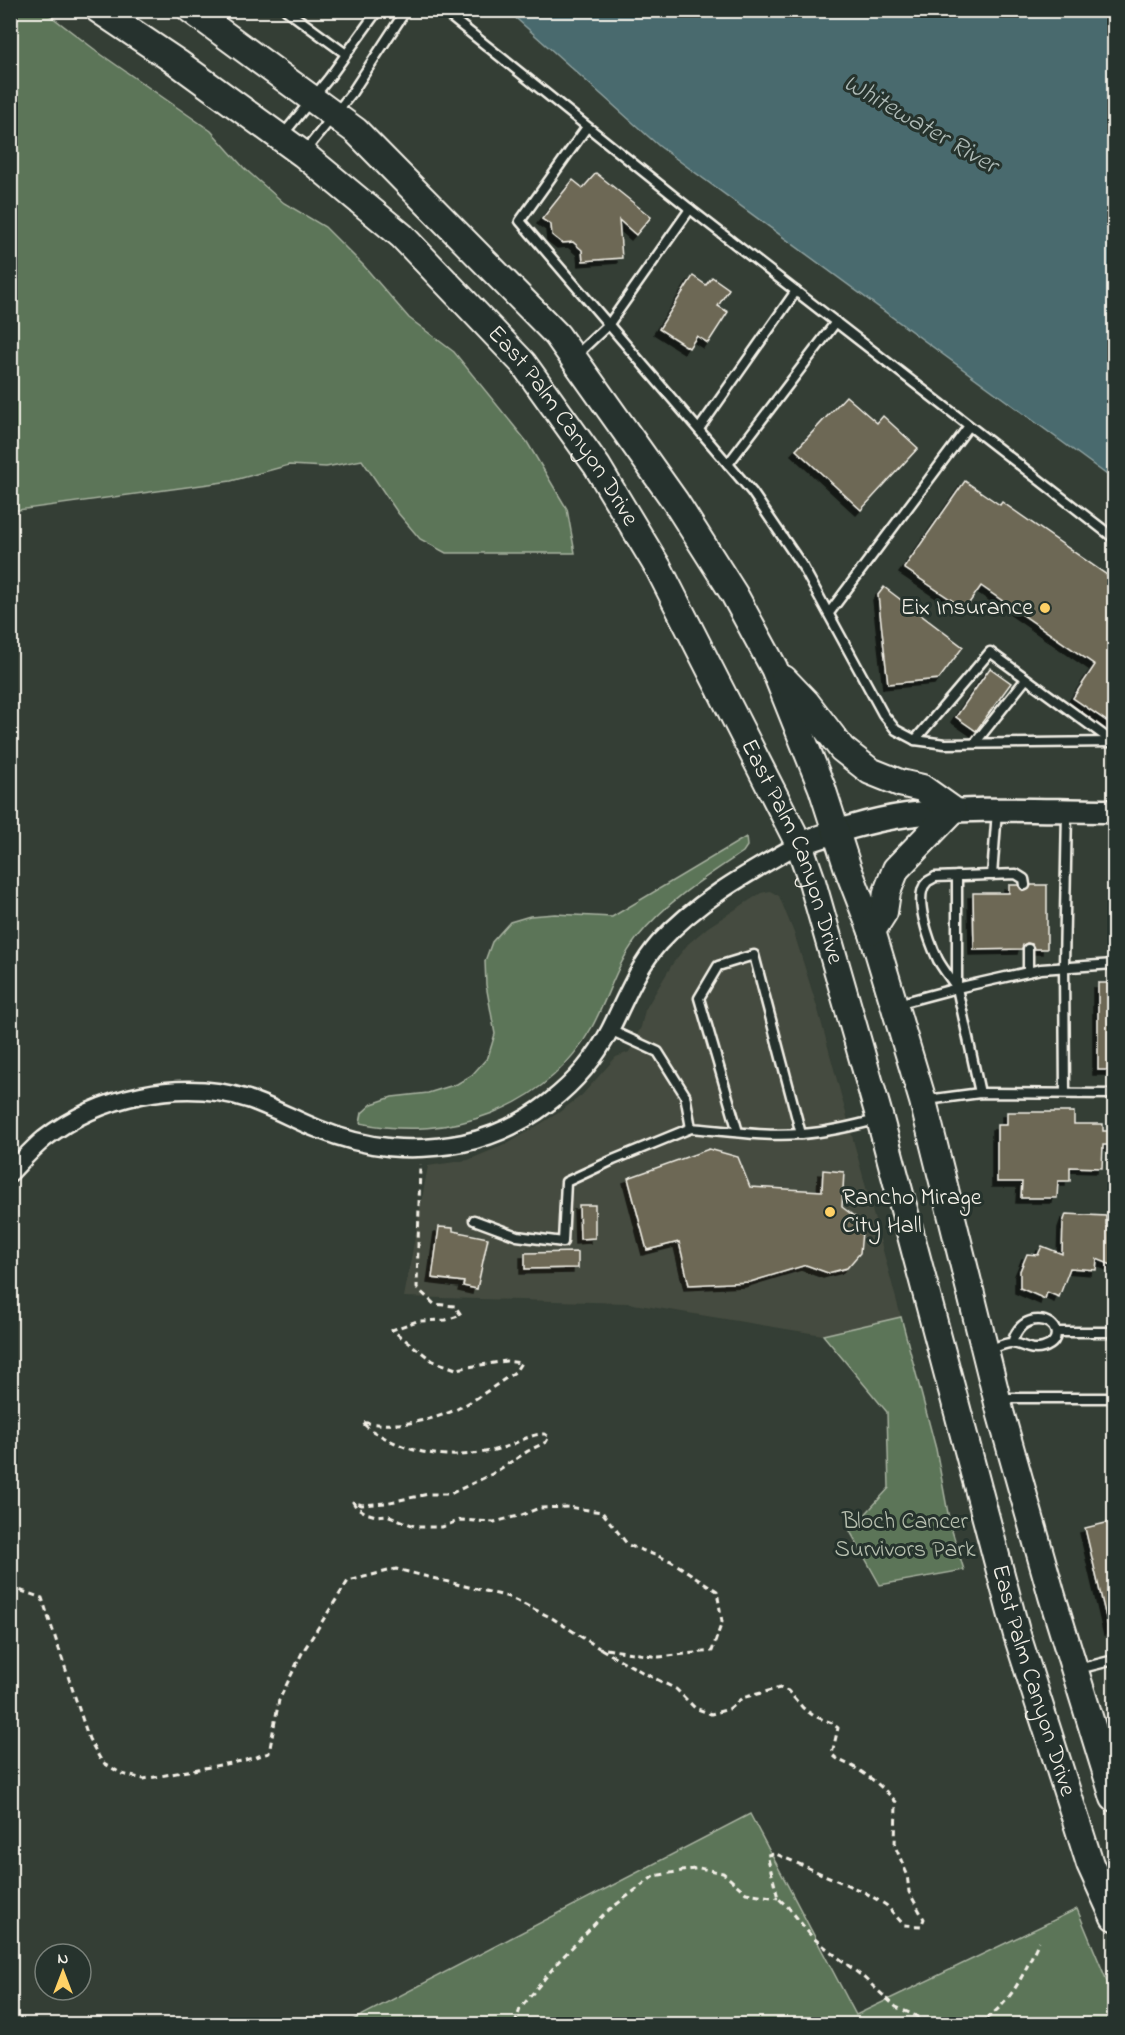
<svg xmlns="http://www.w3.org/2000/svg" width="1125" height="2035" viewBox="0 0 1125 2035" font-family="'Indie Flower',sans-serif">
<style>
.built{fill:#454b3f}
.green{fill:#5b7459;stroke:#a8b2a0;stroke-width:1.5}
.water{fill:#486a6e;stroke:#8da09f;stroke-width:1.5}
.building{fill:#6d6855;stroke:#f4f1e8;stroke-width:1.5;filter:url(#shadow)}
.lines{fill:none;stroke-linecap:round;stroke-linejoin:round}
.service-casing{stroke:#f4f1e8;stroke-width:13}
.minor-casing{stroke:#f4f1e8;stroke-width:21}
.secondary-casing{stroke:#f4f1e8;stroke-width:27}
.primary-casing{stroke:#f4f1e8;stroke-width:30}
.path{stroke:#f4f1e8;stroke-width:3;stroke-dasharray:6 4.5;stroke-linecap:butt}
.service{stroke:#26332d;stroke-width:8}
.minor{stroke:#26332d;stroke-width:16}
.secondary{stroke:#26332d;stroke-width:22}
.primary{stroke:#26332d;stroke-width:26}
.poi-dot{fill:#ffd166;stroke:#26332d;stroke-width:2}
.labels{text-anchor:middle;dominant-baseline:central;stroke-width:6;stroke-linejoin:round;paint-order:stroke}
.street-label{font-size:24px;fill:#f4f1e8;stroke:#26332d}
.poi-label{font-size:24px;fill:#f4f1e8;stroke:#26332d;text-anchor:end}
.park-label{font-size:24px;fill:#b7bfaf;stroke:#26332d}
.water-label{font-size:26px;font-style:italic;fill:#afbbb7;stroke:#26332d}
</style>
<defs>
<filter id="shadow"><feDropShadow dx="-5" dy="5" stdDeviation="0" flood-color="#0009"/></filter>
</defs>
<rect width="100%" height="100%" fill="#343e35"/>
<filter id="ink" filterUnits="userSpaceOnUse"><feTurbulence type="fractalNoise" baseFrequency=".0167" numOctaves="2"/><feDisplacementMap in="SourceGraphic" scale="12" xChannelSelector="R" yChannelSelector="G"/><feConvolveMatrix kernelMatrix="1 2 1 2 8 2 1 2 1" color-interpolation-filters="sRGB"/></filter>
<g filter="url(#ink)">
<polygon class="built" points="770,891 779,896 794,933 818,1010 901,1317 823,1335 627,1303 404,1297 428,1166 468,1160 509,1143 558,1113 582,1095 616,1057 629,1052 641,1027 645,1010 673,963 688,944 708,927 761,893"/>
<g class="green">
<polygon points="10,11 44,11 102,55 211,131 244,168 284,203 325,227 364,266 409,318 454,352 527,442 567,509 575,553 446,553 420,539 398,513 362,460 326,467 289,465 231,481 11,511"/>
<path d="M746 837 747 846 743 852C704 878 666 902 637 938 616 965 608 998 592 1027 545 1110 449 1142 360 1123L362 1113 372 1104 392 1097 428 1093 457 1084 472 1075 488 1057 495 1034 486 985 485 961 492 942 510 922 530 916 555 914 612 917Z"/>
<polygon points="901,1317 936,1449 950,1524 964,1570 880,1585 850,1531 889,1488 887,1412 823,1335"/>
<polygon points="750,1814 856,2015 1077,1909 1114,1998 1114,2024 352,2024 351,2021"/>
</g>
<polygon class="water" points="508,11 1114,11 1114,480 659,146"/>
<g class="building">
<polygon points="596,173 651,217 636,235 619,220 622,258 583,261 582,250 573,242 562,243 552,235 551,225 542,219 573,180 583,188"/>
<polygon points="693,276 706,285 712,277 729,289 718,306 728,312 708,343 697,336 689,348 659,329"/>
<polygon points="846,396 877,423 883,416 918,448 861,510 796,450"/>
<polygon points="965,481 1000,505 1002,502 1114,580 1114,726 1073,698 1095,665 981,586 965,609 904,568"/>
<polygon points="884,587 963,647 939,679 888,684 878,595"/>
<polygon points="990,668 1011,683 976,731 956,717"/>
<polygon points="1009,885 1018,885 1021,889 1025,891 1029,889 1031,885 1047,885 1047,949 1034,949 1032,944 1027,943 1023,945 1022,949 974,950 973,893 1009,893"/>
<rect x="1098" y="983" width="16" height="87"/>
<polygon points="1007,1112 1074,1112 1074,1124 1103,1124 1103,1131 1114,1131 1114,1145 1103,1145 1102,1168 1070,1167 1070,1181 1058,1181 1057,1198 1021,1198 1022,1182 997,1182 997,1125 1007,1125"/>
<polygon points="709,1149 738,1157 750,1187 822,1191 823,1170 844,1172 842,1207 855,1217 862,1232 860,1253 847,1268 828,1273 806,1265 750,1282 689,1285 679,1242 647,1250 628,1178"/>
<polygon points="579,1205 595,1205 595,1238 580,1239"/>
<polygon points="1066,1214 1106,1216 1106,1225 1114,1229 1114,1266 1097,1259 1096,1270 1070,1268 1059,1297 1047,1292 1045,1299 1020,1288 1020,1271 1027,1254 1038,1255 1042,1246 1062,1254 1063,1223"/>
<polygon points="439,1227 453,1228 453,1231 488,1238 477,1289 463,1286 464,1282 432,1278"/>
<polygon points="578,1252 578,1268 525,1269 525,1253"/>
<polygon points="1114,1521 1114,1629 1109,1630 1085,1528"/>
</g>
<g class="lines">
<defs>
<g id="service">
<polyline points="286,10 346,54"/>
<polyline points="442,10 690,209 1114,538"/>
<polyline points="587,127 520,221 752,492 803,567 883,714 896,730 915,740 945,744 1114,742"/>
<polyline points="282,136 329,78 378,10"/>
<polyline points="305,151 351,94 406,10"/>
<polyline points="574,357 609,324 690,209"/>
<polyline points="699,429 796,291"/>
<polyline points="728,464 836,322"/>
<polyline points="829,613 969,426"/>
<polyline points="915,740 990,652 1113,742"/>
<polyline points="975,743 1026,679"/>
<polyline points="992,875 997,811"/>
<polyline points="957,876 957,987"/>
<polyline points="1028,949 1028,971"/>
<path d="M957 988C951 979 943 969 938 960 930 943 912 896 927 882 929 880 933 879 935 877L1016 874 1024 879 1025 885"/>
<polyline points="957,988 1041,969 1114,964"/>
<polyline points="897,1004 957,988 980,1093"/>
<path d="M610 1030 658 1052 685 1095 691 1128C727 1131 765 1137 802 1134 827 1132 854 1126 879 1119"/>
<polyline points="1065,1093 1064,966 1067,811"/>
<polyline points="927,1100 980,1093 1114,1094"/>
<polyline points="738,1132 699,998 718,966 754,955 801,1134"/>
<polyline points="474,1220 517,1236 563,1242 566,1182 613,1160 691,1128"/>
<polyline points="1056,1332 1114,1332"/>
<path d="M988 1350C995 1348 1004 1343 1011 1343 1021 1343 1029 1352 1043 1348 1064 1342 1057 1320 1038 1320 1023 1320 1016 1330 1012 1343"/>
<polyline points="1000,1398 1114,1398"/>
<polyline points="1078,1669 1114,1660"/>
</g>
<path id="minor" d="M10 1173C21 1161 32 1149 44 1139 99 1096 180 1078 248 1099 272 1107 295 1120 318 1129 367 1149 412 1153 463 1143 525 1130 582 1085 610 1030 625 1000 637 968 659 943 698 900 750 872 799 844"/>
<path id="secondary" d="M799 844C834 832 870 820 907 815 975 806 1045 811 1114 811"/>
<g id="primary">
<path id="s1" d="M99 10 178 63 303 154 402 236 523 363 597 466 659 569 799 844 811 878 880 1119 1017 1635 1090 1864 1114 1917"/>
<polyline points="191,10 356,131 557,335 675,501 734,594 774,668 822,788 848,869 872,931 923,1101 1001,1415 1052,1596 1114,1798"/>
<polyline points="784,679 806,702 842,749 870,771 900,783 922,788 953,810 896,869 887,892 884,912 872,931"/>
</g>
</defs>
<use href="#service" class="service-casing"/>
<use href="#minor" class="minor-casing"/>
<use href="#secondary" class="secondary-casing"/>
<use href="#primary" class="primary-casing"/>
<g class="path">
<path d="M10 1590H19L42 1598 89 1739 102 1762 122 1774 144 1779 242 1761 269 1753 279 1700 302 1653 348 1581 396 1569 509 1597 552 1618 599 1648 659 1657 712 1651 722 1622 717 1591 671 1561 628 1545 602 1512 568 1507 539 1508 522 1515 494 1522 460 1520 442 1527H417L387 1515 376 1516 366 1513 356 1507 353 1502 362 1505 385 1503 429 1494H450L492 1474 528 1451 546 1442 549 1437 545 1434C531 1433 517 1444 502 1448 464 1459 424 1458 389 1440 379 1435 369 1430 362 1422 393 1428 431 1422 459 1408 479 1398 497 1384 515 1372L521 1363 506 1361 456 1369 433 1361 392 1330 417 1321 446 1320 461 1315 455 1306 434 1304 417 1288 420 1164"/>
<path d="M601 1649 642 1672 676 1689 695 1708 711 1714 729 1709 742 1698 780 1688 788 1691 803 1708 814 1716 832 1723 838 1728 832 1754C838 1761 844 1762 852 1766 868 1775 884 1788 896 1802L895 1846 907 1874 909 1892 924 1919 921 1926 904 1925 886 1905 866 1893 776 1854 767 1855 778 1898 789 1908 812 1937 863 1977 896 2007 934 2024"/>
<polyline points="515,2024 520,2009 558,1962 605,1913 654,1876 699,1868 723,1873 746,1893 778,1898"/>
<path d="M977 2024C1011 2006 1023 1975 1039 1941"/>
</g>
<use href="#service" class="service"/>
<use href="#minor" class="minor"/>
<use href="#secondary" class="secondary"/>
<use href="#primary" class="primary"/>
</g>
</g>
<g class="poi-dot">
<circle cx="1045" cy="608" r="6"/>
<circle cx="830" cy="1212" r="6"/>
</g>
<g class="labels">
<g class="street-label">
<text stroke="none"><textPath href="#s1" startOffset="628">East Palm Canyon Drive</textPath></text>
<text stroke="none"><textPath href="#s1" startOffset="1114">East Palm Canyon Drive</textPath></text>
<text stroke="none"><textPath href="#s1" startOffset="1978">East Palm Canyon Drive</textPath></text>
</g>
<g class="poi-label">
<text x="1033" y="608">Eix Insurance</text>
<text x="842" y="1198" text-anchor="start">Rancho Mirage<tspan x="842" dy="28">City Hall</tspan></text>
</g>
<g class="park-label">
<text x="905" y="1522">Bloch Cancer<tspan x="905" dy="28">Survivors Park</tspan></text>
</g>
<g class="water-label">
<text transform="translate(920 125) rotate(30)">Whitewater River</text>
</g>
</g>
<rect width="1125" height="2035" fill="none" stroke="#26332d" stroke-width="36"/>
<rect x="18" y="18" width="1089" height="1999" fill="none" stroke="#f4f1e8" stroke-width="2" filter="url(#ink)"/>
<g transform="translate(63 1972)"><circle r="28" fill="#26332d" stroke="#787f78" stroke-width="1.5"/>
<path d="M0-4.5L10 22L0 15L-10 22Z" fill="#ffd166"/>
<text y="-9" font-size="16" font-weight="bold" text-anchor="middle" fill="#f4f1e8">N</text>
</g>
</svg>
